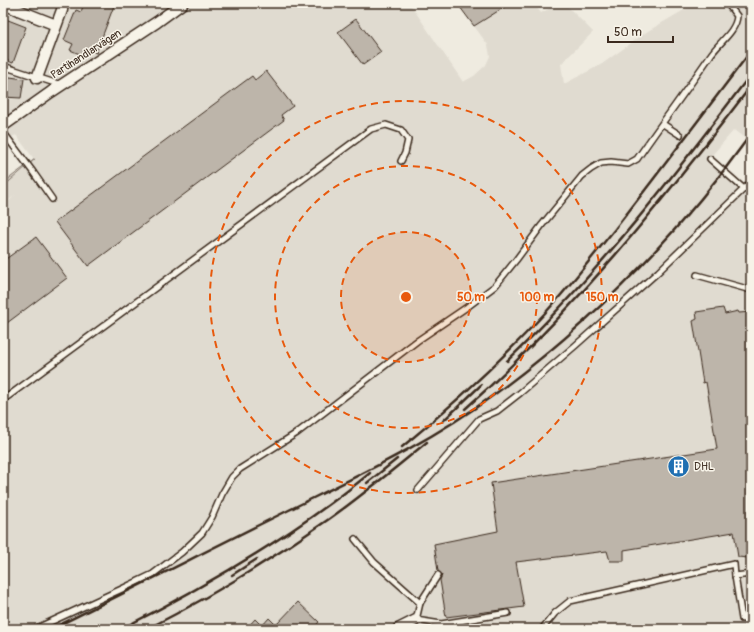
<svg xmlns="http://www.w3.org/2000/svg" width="754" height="632" viewBox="0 0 754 632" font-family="Pangolin,sans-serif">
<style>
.built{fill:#e0dbd0}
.green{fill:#d1cbc0;stroke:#867a6f}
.building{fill:#bdb5aa;stroke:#3b2a1e}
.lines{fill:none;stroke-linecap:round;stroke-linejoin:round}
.lane-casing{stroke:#3b2a1e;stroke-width:8}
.street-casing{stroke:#3b2a1e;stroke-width:13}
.lane{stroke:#f7f3e8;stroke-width:5}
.street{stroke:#f7f3e8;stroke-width:10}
.rail{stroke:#3b2a1e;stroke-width:2.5}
.ring{fill:none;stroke:#e8590c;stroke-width:2;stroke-dasharray:7 5}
.labels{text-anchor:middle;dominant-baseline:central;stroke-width:3;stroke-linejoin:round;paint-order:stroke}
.street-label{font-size:11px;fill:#3b2a1e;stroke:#f7f3e8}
.poi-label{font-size:11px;fill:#3b2a1e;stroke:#f7f3e8;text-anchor:start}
.centre{fill:#e8590c;stroke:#f7f3e8;stroke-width:2}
.ring-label{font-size:12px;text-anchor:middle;font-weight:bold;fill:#e8590c;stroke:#f7f3e8;stroke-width:3;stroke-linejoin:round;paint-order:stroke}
</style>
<rect width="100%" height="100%" fill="#efebe0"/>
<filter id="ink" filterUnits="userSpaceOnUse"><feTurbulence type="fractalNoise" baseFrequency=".025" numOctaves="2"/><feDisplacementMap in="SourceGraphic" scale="8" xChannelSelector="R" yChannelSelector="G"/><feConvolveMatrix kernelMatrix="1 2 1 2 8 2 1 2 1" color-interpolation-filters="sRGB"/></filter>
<g filter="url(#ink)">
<polygon class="built" points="3,3 411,3 410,4 463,82 474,76 486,65 490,56 488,45 457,3 533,3 541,13 560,3 564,3 593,32 561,64 564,84 602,64 648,31 696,3 751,3 751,143 734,130 706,162 749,192 751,189 751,629 3,629 3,207 15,195 3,205 3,187 34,159 16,135 3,141"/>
<polygon class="green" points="35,159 3,187 3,183"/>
<g class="building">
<polygon points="84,3 115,3 96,53 90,50 87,57 70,50 73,44 64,40 76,10 81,12"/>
<polygon points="457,3 511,3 474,26"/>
<polygon points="3,18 26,27 13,63 3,59"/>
<polygon points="356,19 381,52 363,65 338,32"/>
<polygon points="266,71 293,106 281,115 284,120 88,266 55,222 252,76 255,80"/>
<polygon points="3,76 24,79 21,98 3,97"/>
<polygon points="36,237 67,278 3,326 3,261"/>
<polygon points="723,308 725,314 738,311 739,313 751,312 751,547 748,558 738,557 734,532 624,550 624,561 610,561 607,551 516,562 524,607 446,617 440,580 442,575 438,571 434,544 498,531 491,483 717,449 706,382 703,383 693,321 697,319 696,312"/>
<polygon points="298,602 319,622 313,629 246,629 255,619 262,626 269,618 276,625"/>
</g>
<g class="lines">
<defs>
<g id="lane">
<polyline points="3,66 61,85"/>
<polyline points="663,124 680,135"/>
<polyline points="3,132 33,172 52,199"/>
<polyline points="710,159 744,189"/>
<polyline points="697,275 751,290"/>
<polyline points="3,400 371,129 386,125 401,130 408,140 405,153 401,161"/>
<polyline points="418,490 479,419 497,411 520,393 576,345 658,272 751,182"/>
<polyline points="355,539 374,562 420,603 416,620 441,624 508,613"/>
<polyline points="751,574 735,576 742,619 751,619"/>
<polyline points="420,603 438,575"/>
<path d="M35 629 124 588 153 574 182 552 202 533 212 517 222 494 232 477 240 469 297 433 417 341 467 307 495 286 516 260 542 225 582 176 591 169 601 163 611 162 628 164 637 159C661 124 686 91 710 56 718 43 736 32 737 16L727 3"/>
<polyline points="542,629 555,613 570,601 734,564 735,576"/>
</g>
<g id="street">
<polyline points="3,4 56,25"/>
<polyline points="37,78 62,10 63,3"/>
<polyline points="3,126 51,92 157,22 183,3"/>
<polyline points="398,629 416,620"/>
</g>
</defs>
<use href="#lane" class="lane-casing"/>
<use href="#street" class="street-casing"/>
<use href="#lane" class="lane"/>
<use href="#street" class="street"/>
<g class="rail">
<path d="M507 361C598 274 675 174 751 74"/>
<path d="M465 409C573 313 663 201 751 86"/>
<polyline points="443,421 481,385"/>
<path d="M402 447C453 405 501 361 546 312 570 286 592 257 615 229 661 170 706 110 751 51"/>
<polyline points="367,483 397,459"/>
<polyline points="232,575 257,559"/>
<path d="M51 629C131 590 210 549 289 510 359 475 432 441 495 394 594 321 679 234 751 134"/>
<path d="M121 629C208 585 294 535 370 473"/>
<path d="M147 629C210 597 271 560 329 519 363 495 395 468 427 442"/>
</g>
</g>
</g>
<circle cx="406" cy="297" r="65" fill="#e8590c" fill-opacity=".12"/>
<g class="ring">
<circle cx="406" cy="297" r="65"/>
<circle cx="406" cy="297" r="131"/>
<circle cx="406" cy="297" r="196"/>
</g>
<defs>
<symbol id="building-disc" viewBox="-11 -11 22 22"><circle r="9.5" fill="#1f6fb2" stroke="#f7f3e8"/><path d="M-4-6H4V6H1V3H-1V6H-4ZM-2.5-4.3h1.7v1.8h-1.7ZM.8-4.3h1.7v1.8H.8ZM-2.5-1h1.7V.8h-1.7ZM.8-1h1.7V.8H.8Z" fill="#fff"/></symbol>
</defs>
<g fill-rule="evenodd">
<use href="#building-disc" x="666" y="454" width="25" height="25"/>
</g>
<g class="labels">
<g class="street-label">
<text transform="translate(86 54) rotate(-33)">Partihandlarvägen</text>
</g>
<g class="poi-label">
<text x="694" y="466">DHL</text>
</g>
</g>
<circle cx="406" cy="297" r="6" class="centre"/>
<g class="ring-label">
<text x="471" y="301">50 m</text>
<text x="537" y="301">100 m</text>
<text x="602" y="301">150 m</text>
</g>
<rect width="754" height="632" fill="none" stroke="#f7f3e8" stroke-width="16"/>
<rect x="8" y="8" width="738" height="616" fill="none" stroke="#3b2a1e" stroke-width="1.5" filter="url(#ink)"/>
<path d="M608 36v6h65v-6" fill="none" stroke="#3b2a1e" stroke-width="2"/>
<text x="614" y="36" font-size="12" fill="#3b2a1e" stroke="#f7f3e8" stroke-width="3" paint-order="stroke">50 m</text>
</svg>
